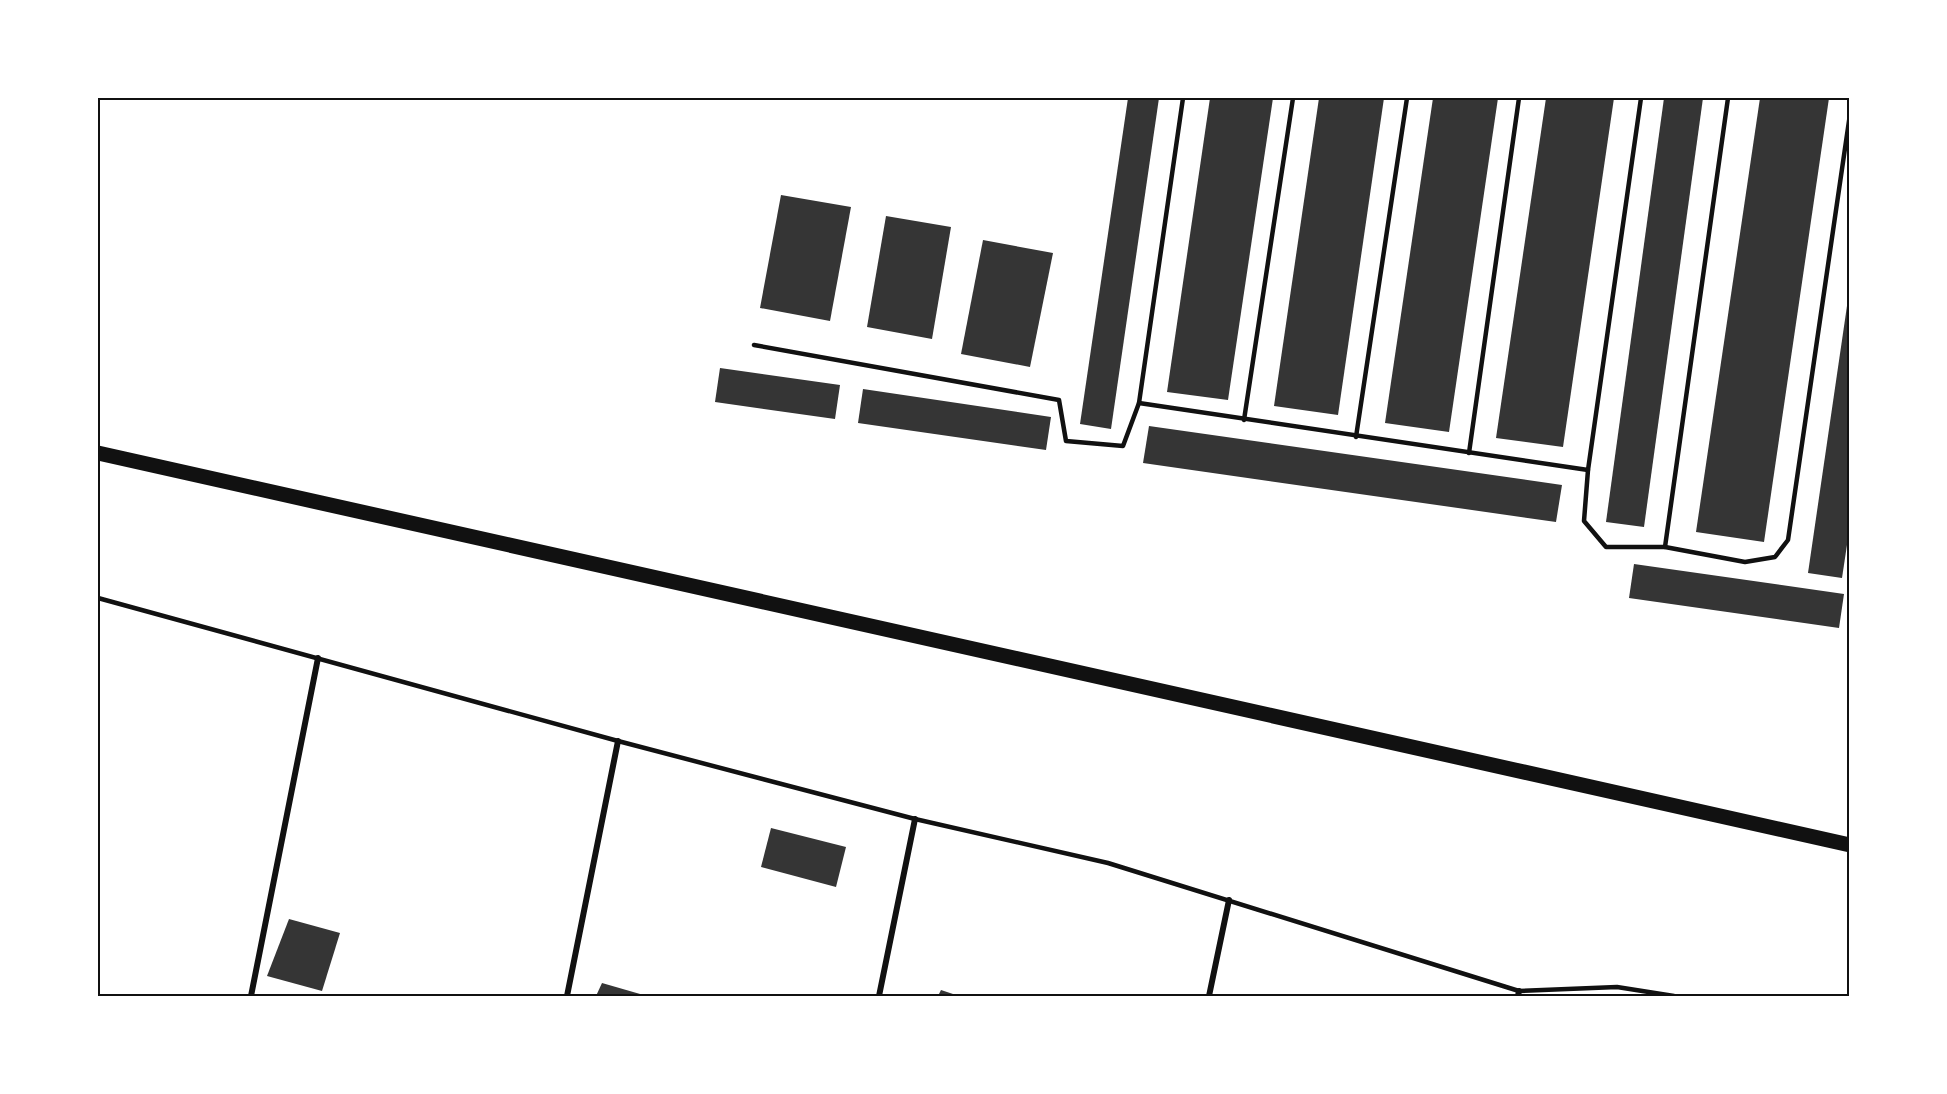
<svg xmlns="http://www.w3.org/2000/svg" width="1947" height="1094" viewBox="0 0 1947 1094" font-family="'Golos Text',sans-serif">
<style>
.building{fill:#353535}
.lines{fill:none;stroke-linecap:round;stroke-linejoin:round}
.service{stroke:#111;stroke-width:4.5}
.minor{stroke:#111;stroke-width:6}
.primary{stroke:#111;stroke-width:15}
.neatline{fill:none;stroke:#111;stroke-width:2}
</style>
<rect width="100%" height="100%" fill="#fff"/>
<g class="building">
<polygon points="1128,98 1159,98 1111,429 1080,424"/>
<polygon points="1210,98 1273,98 1228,400 1167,392"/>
<polygon points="1319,98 1384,98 1338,415 1274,406"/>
<polygon points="1433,98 1498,98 1449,432 1385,423"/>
<polygon points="1546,98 1614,98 1563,447 1496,438"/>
<polygon points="1664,98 1703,98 1644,527 1606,522"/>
<polygon points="1760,98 1829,98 1764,542 1696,532"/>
<polygon points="781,195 851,207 830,321 760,308"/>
<polygon points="886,216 951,227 932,339 867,327"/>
<polygon points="983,240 1053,253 1030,367 961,354"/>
<polygon points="1848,299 1850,525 1842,578 1808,573"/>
<polygon points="720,368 840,385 835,419 715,402"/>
<polygon points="863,389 1051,417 1046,450 858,423"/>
<polygon points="1149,426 1562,485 1556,522 1143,463"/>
<polygon points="1634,564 1844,594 1839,628 1629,598"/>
<polygon points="771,828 846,847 836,887 761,867"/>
<polygon points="289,919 340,933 322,991 267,976"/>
<polygon points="602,983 647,996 596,996"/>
<polygon points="941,990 959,996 938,996"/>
</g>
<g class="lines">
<g class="service">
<polyline points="1641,98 1588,470 1584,521 1606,547 1665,547 1728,98"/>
<polyline points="754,345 1059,400 1066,441 1123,446 1139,403 1183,98"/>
<polyline points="1139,403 1588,470"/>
<polyline points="1244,420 1293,98"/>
<polyline points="1356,437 1407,98"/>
<polyline points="1469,453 1519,98"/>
<polyline points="1665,547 1745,562 1775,557 1788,540 1850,114"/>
<polyline points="98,598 618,741 915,819 1108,863 1519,991 1617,987 1674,996"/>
</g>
<g class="minor">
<polyline points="251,996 318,658"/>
<polyline points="567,996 618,741"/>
<polyline points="879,996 915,819"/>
<polyline points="1209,996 1229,900"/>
<polyline points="1518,996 1519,991"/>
</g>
<polyline class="primary" points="98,453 1850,845"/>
</g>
<rect width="1947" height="1094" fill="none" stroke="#ffffff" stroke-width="198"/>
<rect x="99" y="99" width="1749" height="896" class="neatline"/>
</svg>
